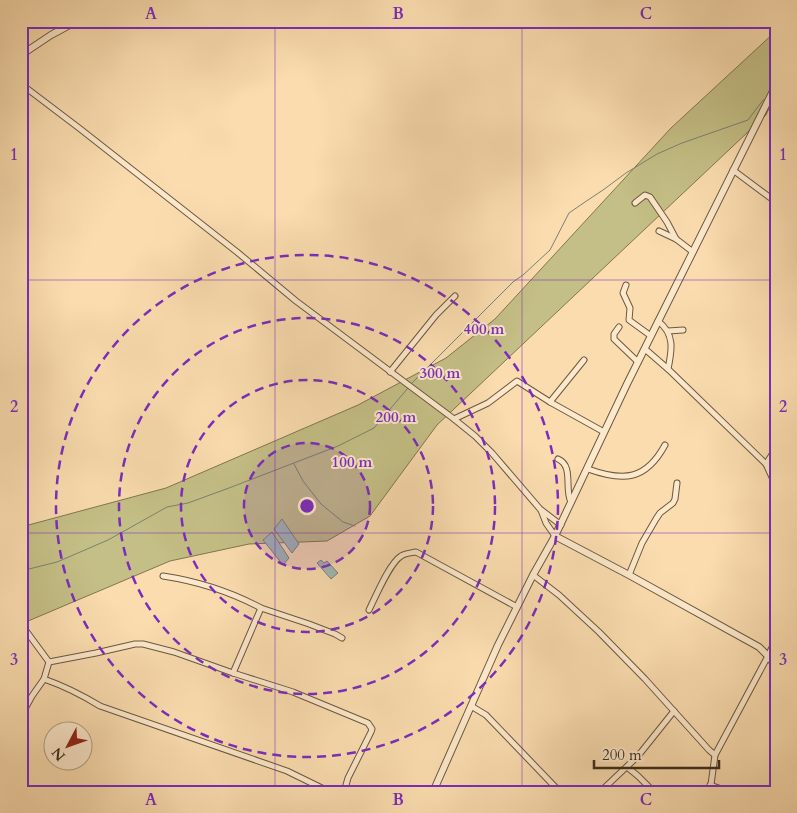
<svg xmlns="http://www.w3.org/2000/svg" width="797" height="813" viewBox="0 0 797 813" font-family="Cardo,serif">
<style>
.green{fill:#c4bf86;stroke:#807650}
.water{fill:#a2b9b5;stroke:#798177}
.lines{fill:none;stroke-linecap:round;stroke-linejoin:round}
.stream{stroke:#798177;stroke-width:1}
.minor-casing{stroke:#6b5840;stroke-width:7}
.tertiary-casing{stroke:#6b5840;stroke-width:8}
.minor{stroke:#fce8cb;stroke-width:5}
.tertiary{stroke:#fce8cb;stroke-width:6}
.grid{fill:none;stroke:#7b2cbf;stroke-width:1;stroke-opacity:0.55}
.ring{fill:none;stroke:#7b2cbf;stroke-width:2.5;stroke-dasharray:9 6}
.centre{fill:#7b2cbf;stroke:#fce8cb;stroke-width:2.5}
.ring-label{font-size:15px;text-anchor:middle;font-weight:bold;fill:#7b2cbf;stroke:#fce8cb;stroke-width:4;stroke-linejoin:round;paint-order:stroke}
.neatline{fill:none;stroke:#7b2cbf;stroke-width:2}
.grid-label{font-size:16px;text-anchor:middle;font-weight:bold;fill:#7b2cbf}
</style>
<rect width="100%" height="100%" fill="#fadcaf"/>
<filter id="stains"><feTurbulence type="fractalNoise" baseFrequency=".004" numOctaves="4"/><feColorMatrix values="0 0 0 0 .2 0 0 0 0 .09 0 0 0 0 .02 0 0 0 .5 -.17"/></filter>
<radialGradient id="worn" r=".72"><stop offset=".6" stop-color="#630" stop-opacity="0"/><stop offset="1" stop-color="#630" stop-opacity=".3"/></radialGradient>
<polygon class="green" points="776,31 776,93 766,115 437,425 370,516 327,541 249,544 170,561 21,624 21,527 166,488 358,405 446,358 495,319 671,128"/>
<g class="water">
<polygon points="282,519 299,544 292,553 274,529"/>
<polygon points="272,532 289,558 283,565 263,540"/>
<polygon points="321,560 324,563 327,561 338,573 331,579 317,563"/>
</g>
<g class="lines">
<g class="stream">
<polyline points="410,385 513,282 523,275 550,250 569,213 585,202 603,190 626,173 657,154 682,143 748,120 763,100 765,100"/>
<polyline points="294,464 303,481 321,504 343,522 355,526"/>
<polyline points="21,573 29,569 57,562 108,540 167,507 188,503 229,488 338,446 374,428 408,388"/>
</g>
<defs>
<g id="minor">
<polyline points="21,84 79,128 237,252 296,301 454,419 475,436 492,453 540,509 561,525"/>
<polyline points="733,170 776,202"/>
<polyline points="635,203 645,195 650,197 667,222 676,239 693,252"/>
<polyline points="659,231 676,239"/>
<polyline points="626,285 623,293 630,308 629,320 651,336"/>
<path d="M658 321C675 334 672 350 668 369L766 464"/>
<polyline points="619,327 614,334 614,339 638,362"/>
<polyline points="668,331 683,330"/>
<polyline points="645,349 668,369"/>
<polyline points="390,372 436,315 455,296"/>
<polyline points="550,402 584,360"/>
<polyline points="454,419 488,403 517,381 550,402 604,432"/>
<polyline points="776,448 766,464 776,486"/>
<path d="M558 459C574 466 564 489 571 502"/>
<path d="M588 469C624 482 646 480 665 445"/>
<polyline points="541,510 546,523 555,536"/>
<polyline points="533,575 559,595 599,632 645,679 709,750 715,755"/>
<polyline points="629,575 642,543 656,519 660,513 673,503 675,499 677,483"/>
<path d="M163 576C196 581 231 592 261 608L233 673"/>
<polyline points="261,608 309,624 335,634 342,638"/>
<path d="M369 610C376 596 389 564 401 556 406 553 411 553 416 552L517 607"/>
<polyline points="21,624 49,662"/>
<polyline points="49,662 96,653 135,644 143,644 174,652 233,673 293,692 368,723 372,729 371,732 348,778 346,785 346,792"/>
<path d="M49 662 44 679C64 686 82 695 100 706L287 771 330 792"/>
<polyline points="471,706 486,715 560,792"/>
<polyline points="21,716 32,696 44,679"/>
<polyline points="627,767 638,776 654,792"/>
<polyline points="710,785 730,792"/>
<polyline points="600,792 638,756 674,711"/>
<polyline points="710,792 715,755 768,656 776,639"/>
</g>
<g id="tertiary">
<polyline points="21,55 51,35 77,21"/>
<polyline points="555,536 629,575 759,647 768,656 776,667"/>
<polyline points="433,792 498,645 533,575 555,536 627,384 776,85"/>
</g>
</defs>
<use href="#minor" class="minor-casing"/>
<use href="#tertiary" class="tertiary-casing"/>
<use href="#minor" class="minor"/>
<use href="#tertiary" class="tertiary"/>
</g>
<path class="grid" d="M275 21V792M522 21V792M21 280H776M21 533H776"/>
<circle cx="307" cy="506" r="63" fill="#7b2cbf" fill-opacity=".12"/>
<g class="ring">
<circle cx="307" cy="506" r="63"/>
<circle cx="307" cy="506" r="126"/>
<circle cx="307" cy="506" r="188"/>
<circle cx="307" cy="506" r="251"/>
</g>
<circle cx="307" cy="506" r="8" class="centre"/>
<g class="ring-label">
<text x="484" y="334">400 m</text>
<text x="440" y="378">300 m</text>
<text x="396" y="422">200 m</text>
<text x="352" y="467">100 m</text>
</g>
<rect width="797" height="813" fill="none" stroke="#fadcaf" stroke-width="55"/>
<g transform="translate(68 746) rotate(229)"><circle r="24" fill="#fce8cb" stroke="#af9d85"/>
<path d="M0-4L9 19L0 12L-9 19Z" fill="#8f2418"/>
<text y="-8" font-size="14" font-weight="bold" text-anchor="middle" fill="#3b2c1b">N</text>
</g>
<path d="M594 760v8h125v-8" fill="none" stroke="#3b2c1b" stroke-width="2.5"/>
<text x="602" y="760" font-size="15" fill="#3b2c1b" stroke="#fce8cb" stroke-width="4" paint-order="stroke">200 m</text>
<rect x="28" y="28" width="742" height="758" class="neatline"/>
<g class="grid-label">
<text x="151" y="19">A</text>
<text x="398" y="19">B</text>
<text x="646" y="19">C</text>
<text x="14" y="160">1</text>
<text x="783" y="160">1</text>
<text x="14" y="412">2</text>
<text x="783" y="412">2</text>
<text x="14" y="665">3</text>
<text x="783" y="665">3</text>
<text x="151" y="805">A</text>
<text x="398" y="805">B</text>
<text x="646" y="805">C</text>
</g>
<rect width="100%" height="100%" filter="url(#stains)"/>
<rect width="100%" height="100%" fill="url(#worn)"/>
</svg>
